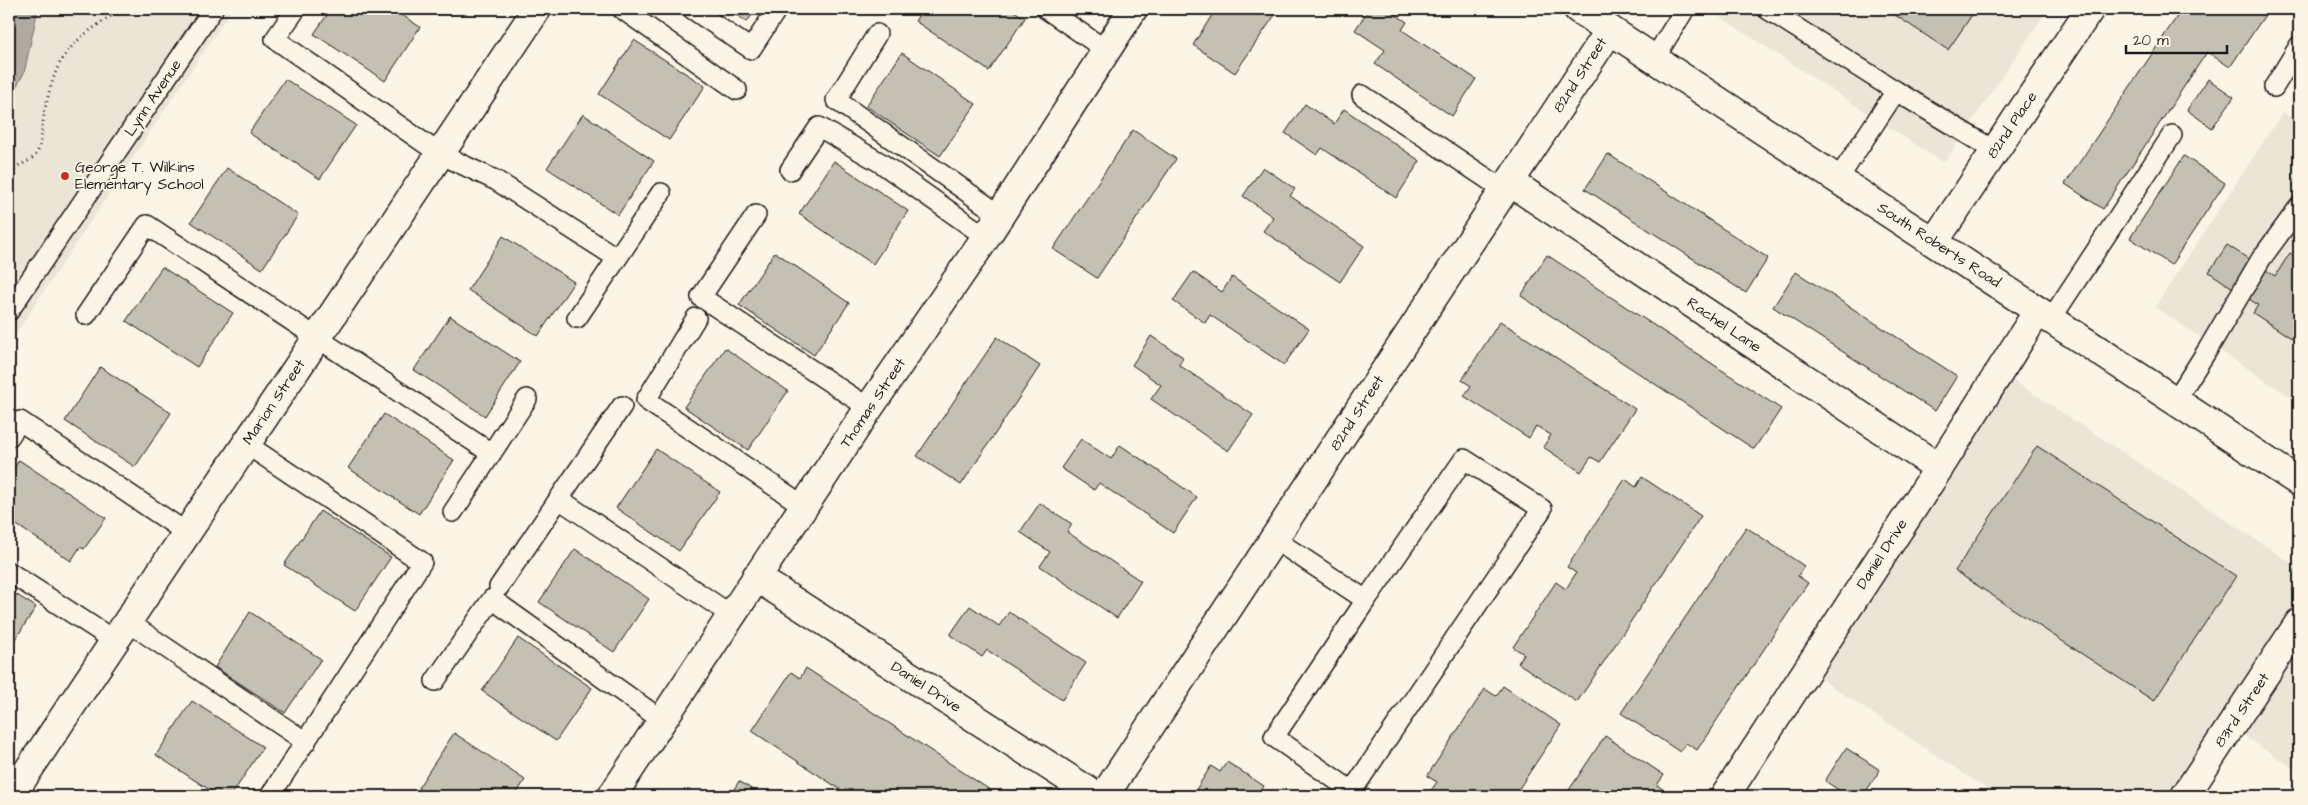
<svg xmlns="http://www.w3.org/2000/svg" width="2308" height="805" viewBox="0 0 2308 805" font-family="'Architects Daughter',sans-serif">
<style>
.built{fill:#ebe5d6}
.water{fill:#b0aba1;stroke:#75726c}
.building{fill:#c4c0b3;stroke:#1c1c1c}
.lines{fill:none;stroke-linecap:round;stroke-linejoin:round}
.lane-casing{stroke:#1c1c1c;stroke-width:22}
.street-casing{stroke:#1c1c1c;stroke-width:31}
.secondary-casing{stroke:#1c1c1c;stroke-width:31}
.path{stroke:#1c1c1c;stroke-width:3;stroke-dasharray:1 4;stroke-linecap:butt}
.lane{stroke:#fcf5e5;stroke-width:19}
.street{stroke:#fcf5e5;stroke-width:28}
.secondary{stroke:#fcf5e5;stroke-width:28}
.poi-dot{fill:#c8321e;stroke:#fcf5e5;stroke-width:2}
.labels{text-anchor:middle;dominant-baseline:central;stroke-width:4;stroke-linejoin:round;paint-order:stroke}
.street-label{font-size:15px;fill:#1c1c1c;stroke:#fcf5e5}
.poi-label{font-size:15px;fill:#1c1c1c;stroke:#fcf5e5;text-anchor:start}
</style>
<rect width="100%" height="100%" fill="#fcf5e5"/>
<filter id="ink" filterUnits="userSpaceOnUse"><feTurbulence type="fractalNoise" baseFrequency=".02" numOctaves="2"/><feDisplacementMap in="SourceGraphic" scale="10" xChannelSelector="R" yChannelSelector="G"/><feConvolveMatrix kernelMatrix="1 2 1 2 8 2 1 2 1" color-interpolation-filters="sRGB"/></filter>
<g filter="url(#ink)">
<g class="built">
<polygon points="9,9 232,9 9,344"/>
<polygon points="1708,9 2048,9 1944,163"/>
<polygon points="2283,112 2299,123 2299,403 2155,307"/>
<polygon points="1999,371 2299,568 2299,772 2231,727 2185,796 1998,796 1807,670"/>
</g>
<polygon class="water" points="9,9 38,9 24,73 9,100"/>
<g class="building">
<polygon points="331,9 393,9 420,27 385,81 314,34"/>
<polygon points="727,9 756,9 747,22"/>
<polygon points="923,9 1011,9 1025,18 989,71 915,21"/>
<polygon points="1216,9 1279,9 1235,73 1193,45"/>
<polygon points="1369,9 1387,9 1407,22 1402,30 1476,79 1452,116 1375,64 1385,50 1355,30"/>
<polygon points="1886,9 1976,9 1948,50"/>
<polygon points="2182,9 2269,9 2230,67 2207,52 2103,209 2065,184"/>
<polygon points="634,40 705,86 669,140 599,94"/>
<polygon points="902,53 976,104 940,156 866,106"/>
<polygon points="285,79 356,125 320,179 249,133"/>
<polygon points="2208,79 2234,97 2212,128 2187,110"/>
<polygon points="1305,104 1334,124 1344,109 1420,161 1396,198 1322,148 1317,155 1285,133"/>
<polygon points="583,114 654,161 618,215 547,168"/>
<polygon points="1133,130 1176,159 1097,278 1053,249"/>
<polygon points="1608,154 1768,258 1746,293 1585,189"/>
<polygon points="2184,156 2225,183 2171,265 2130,238"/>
<polygon points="834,161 908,211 873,264 799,214"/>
<polygon points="1263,167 1295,189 1290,196 1364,246 1340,282 1263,231 1273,217 1243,196"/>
<polygon points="227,168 298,215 262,269 191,222"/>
<polygon points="503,236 574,282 538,336 468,290"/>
<polygon points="2227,245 2275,276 2290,253 2299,259 2299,343 2253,313 2258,305 2209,272"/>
<polygon points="775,252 849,303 814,355 739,305"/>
<polygon points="1547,255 1781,409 1754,449 1521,296"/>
<polygon points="162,267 233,313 197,367 126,321"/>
<polygon points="1193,272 1222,292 1232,277 1309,329 1284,365 1210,315 1205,323 1173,301"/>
<polygon points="1796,272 1957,376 1935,411 1773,307"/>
<polygon points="450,316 520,362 485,416 414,370"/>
<polygon points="1500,321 1635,409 1600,462 1591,457 1581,472 1543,447 1551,435 1536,426 1529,438 1464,396 1471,386 1462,380"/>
<polygon points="1151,336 1183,357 1179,365 1253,415 1228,451 1151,399 1161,385 1132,365"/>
<polygon points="997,337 1040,366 961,485 917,456"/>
<polygon points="725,348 788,391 748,450 684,407"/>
<polygon points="100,367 171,413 135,467 65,421"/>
<polygon points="384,414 454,460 419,514 348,468"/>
<polygon points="1081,439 1111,459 1120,445 1197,497 1173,533 1099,483 1094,490 1061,468"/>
<polygon points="2037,446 2236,576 2154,701 1955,571"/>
<polygon points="656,449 720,492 679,551 616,508"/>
<polygon points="19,460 106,518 84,549 80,547 71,561 9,520 9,476"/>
<polygon points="1642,477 1701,516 1577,702 1518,663 1524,654 1513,647 1556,582 1566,589 1576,573 1567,567 1625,479 1636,487"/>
<polygon points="1040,503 1072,524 1067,532 1141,581 1117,618 1040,566 1050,552 1020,532"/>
<polygon points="320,511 391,557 355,611 284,565"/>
<polygon points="1746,527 1804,566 1798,576 1808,583 1697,750 1686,743 1680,752 1621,713"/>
<polygon points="575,549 649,599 614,652 539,602"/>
<polygon points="9,590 36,607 9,649"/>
<polygon points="970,606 999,626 1009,612 1086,663 1062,700 987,650 982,657 950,635"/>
<polygon points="250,612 321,659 285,713 215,667"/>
<polygon points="518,638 592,688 556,741 482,691"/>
<polygon points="806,668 999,796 850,796 752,731 791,672 800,678"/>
<polygon points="1503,686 1561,725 1514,796 1427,796 1437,782 1427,776 1485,689 1496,696"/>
<polygon points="192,701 263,747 231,796 219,796 156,755"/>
<polygon points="454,733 525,780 515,796 431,796 418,788"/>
<polygon points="1605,736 1664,775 1657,785 1668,793 1665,796 1565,796"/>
<polygon points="1846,748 1880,770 1863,796 1848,796 1825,781"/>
<polygon points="1227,762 1264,786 1259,794 1261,796 1192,796 1211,766 1220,772"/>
<polygon points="739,781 762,796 730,796"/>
</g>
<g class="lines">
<defs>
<g id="lane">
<polyline points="296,9 275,39 440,154 497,181 617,258"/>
<polyline points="622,9 737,90"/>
<polyline points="692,9 751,49 777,9"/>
<polyline points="1046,9 1106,50"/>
<polyline points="1767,9 1896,91"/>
<polyline points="877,34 836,100 1000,215"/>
<polyline points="1654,59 1685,9"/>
<polyline points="2274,87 2299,46"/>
<polyline points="1362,95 1504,190"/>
<polyline points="790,170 819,127 881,163 986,237"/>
<polyline points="1838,179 1896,91 1995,151"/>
<polyline points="756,215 701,297 869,408"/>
<polyline points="9,311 213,9"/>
<polyline points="86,315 147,225 491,453"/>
<polyline points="577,318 661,193"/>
<polyline points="696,318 646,400 804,506"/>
<polyline points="2051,319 2172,135"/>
<polyline points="2175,401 2208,349 2261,259 2299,207"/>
<polyline points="9,437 20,421 187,533"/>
<polyline points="246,444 422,562 270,796"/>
<polyline points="559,499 731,615"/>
<polyline points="453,512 527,399"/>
<polyline points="1274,539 1366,600 1464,459 1542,509 1352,791 1274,737 1366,600"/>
<polyline points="9,572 115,641"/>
<polyline points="499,587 622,406"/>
<polyline points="128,622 306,742"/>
<polyline points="435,681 492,599 663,721"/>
</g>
<g id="street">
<polyline points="1510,182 1939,468"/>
<polyline points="1934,242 2090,9"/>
<polyline points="756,577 1096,796"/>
<polyline points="11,796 537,9"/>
<polyline points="612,796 869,408 986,237 1133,9"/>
<polyline points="1104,796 1610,30"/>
<polyline points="1725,796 1939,468 2038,311"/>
<polyline points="2185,796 2299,623"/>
</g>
<polyline id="secondary" points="1578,9 2299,482"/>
</defs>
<use href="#lane" class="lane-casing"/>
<use href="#street" class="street-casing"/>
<use href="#secondary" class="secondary-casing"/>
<path class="path" d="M9 169C46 157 38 149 44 115 46 102 54 72 61 61 76 36 99 25 121 9"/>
<use href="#lane" class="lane"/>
<use href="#street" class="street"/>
<use href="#secondary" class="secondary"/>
</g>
</g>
<circle class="poi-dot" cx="65" cy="176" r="5"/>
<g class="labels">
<g class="street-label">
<text transform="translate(1580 75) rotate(-57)">82nd Street</text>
<text transform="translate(153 98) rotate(-56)">Lynn Avenue</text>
<text transform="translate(2012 125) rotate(-56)">82nd Place</text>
<text transform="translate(1939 245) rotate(33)">South Roberts Road</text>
<text transform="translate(1724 325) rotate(34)">Rachel Lane</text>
<text transform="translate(274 402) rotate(-56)">Marion Street</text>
<text transform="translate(873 403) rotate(-56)">Thomas Street</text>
<text transform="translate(1357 413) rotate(-57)">82nd Street</text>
<text transform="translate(1882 554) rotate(-57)">Daniel Drive</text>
<text transform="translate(926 687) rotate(33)">Daniel Drive</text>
<text transform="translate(2242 710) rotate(-56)">83rd Street</text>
</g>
<g class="poi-label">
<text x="75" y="167">George T. Wilkins<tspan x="75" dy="17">Elementary School</tspan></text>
</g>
</g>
<rect width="2308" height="805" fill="none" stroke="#fcf5e5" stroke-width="30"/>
<rect x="15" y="15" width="2278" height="775" fill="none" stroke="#1c1c1c" stroke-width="2" filter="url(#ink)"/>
<path d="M2126 45v8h101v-8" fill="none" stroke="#1c1c1c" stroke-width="2.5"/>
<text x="2133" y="45" font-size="15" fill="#1c1c1c" stroke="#fcf5e5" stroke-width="4" paint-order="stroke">20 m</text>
</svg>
